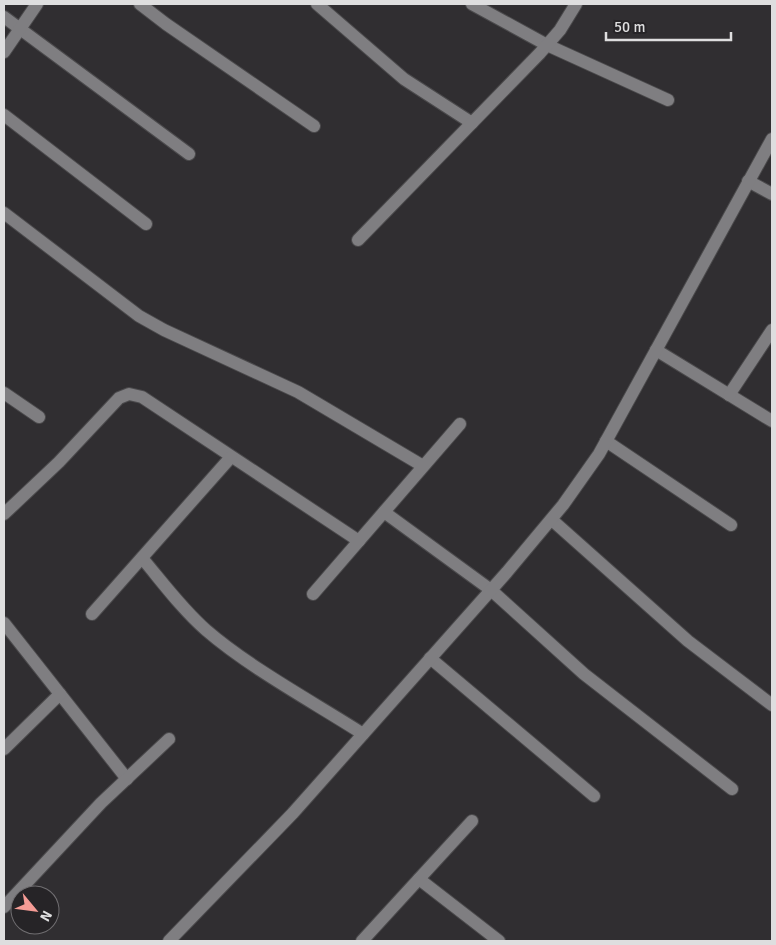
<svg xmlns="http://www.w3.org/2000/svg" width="776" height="945" viewBox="0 0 776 945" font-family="Signika,sans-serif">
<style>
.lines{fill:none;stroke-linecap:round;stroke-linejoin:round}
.minor-casing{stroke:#4b4a4c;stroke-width:14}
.minor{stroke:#7f7e81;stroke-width:12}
</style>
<rect width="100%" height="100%" fill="#302e31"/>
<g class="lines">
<defs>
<g id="minor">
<polyline points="140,4 166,24 314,126"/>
<polyline points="317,4 404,79 472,123"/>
<polyline points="472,4 547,45 668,100"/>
<polyline points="4,17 189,154"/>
<polyline points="4,52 37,4"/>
<polyline points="4,115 146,224"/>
<polyline points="748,181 772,194"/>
<polyline points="4,213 139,316 164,330 298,392 423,466"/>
<polyline points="358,240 540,53 560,30 576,4"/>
<polyline points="656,350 772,421"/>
<polyline points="4,393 39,417"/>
<polyline points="729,395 772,330"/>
<polyline points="606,441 731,525"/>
<polyline points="384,512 491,590 584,674 732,789"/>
<polyline points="4,514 59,462 119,398 129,394 142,397 359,541"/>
<polyline points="552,520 688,641 772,705"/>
<path d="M142 558C163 583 182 609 206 630 250 668 313 702 363 734"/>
<polyline points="313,594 460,424"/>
<polyline points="92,614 231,457"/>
<polyline points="4,623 127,779"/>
<polyline points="430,658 594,796"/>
<polyline points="4,749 60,694"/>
<polyline points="419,879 499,941"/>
<polyline points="4,907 101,803 169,739"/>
<polyline points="169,941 293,813 507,572 563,505 599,454 772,139"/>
<polyline points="362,941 472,821"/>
</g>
</defs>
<use href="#minor" class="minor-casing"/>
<use href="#minor" class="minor"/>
</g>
<rect width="776" height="945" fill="none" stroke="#dededf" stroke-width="10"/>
<g transform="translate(35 910) rotate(119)"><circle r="24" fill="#262427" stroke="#706e71"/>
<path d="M0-4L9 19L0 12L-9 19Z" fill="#f59c96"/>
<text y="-8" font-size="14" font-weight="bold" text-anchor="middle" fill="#dededf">N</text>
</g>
<path d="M606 32v8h125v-8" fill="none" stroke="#dededf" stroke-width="2.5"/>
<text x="614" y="32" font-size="15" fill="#dededf" stroke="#262427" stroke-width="4" paint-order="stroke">50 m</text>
</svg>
